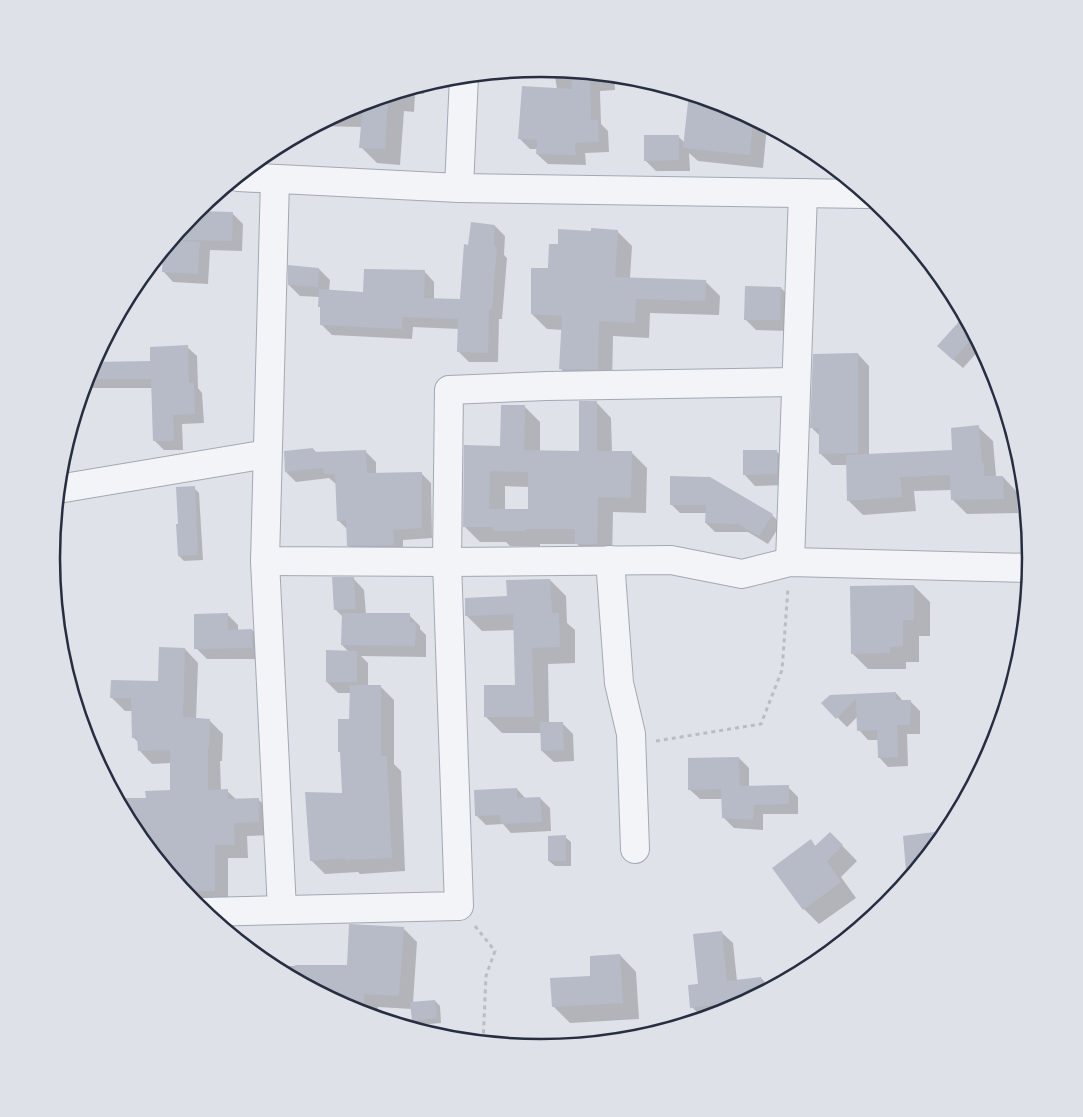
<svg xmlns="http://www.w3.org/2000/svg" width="1083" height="1117" viewBox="0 0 1083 1117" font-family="'Titillium Web',sans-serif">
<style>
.shadow{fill:#0003;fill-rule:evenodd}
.building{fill:#b6bbc7;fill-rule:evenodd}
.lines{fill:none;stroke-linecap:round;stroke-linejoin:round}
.minor-casing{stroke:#a4a8b4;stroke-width:30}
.path{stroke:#b9bdc4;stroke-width:3;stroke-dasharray:4 4;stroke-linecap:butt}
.minor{stroke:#f2f4f7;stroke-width:28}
.rim{fill:none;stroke:#272e42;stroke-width:2.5}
</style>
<rect width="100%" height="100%" fill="#dfe2e9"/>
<g class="shadow">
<polygon points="554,70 614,75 615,90 600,91 601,124 608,131 609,152 585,153 586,165 548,164 537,154 537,149 530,149 519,138 557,89"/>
<polygon points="448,77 447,86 424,85 424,94 415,94 414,112 404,111 400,165 377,163 361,147 362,127 315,126 354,105"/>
<polygon points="656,83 729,106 767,126 763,168 698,161 689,153 690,171 656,171 645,160 678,136 685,143 690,98 669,96"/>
<polygon points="197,210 201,212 232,213 243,224 242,251 210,250 208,284 173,282 163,271 164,249"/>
<polygon points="495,226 505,236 504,255 507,258 502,319 499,319 498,362 469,362 459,352 459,329 413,327 412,339 332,335 322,325 320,297 300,296 289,285 319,269 330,280 329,291 364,293 424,271 434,282 434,299 461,301 469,246"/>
<polygon points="617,231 632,246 630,279 705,281 720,296 719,315 650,313 649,338 613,336 612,384 575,383 560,368 563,330 547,329 532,314 559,245 592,232"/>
<polygon points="781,288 792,299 791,331 756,330 745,319"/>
<polygon points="963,313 982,347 963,368 948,355 964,318 961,315"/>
<polygon points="187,347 197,356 198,388 202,393 204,423 182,424 183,450 164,450 155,441 153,388 93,388 86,380 93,363 152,363"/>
<polygon points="858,354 869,366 869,455 954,451 978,427 993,441 996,476 1003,477 1017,492 1018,513 967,514 952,499 952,490 914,491 916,511 863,515 848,500 847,465 832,465 821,454 821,437 812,428"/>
<path d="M596 402 611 418 612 452H631L647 468 646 513 613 512 612 559H592L577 544H540V546H510L506 542H480L464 526 465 447H501L525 407 540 422V452H580ZM505 486 529 487V510H505Z"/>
<polygon points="313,449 317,453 366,452 376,462 376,474 421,473 431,483 432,538 403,540 403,554 358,555 348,545 348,530 338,520 336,484 329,478 296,482 286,472"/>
<polygon points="776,451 788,462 788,485 755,486 744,474"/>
<polygon points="671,478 772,515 781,524 768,544 748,532 715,532 706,523 707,513 680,513 671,504"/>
<polygon points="194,488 199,493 203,560 184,561 179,556 180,525"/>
<polygon points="353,578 364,590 366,614 409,615 420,626 420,629 426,635 426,657 361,656 368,663 368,686 380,686 394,700 394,764 401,771 405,871 360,874 358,872 325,874 311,860 344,794 342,754 339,751 350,720 351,693 338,693 327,682 349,652 342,645 343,617 335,609"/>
<polygon points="550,580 566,596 567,623 575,630 575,663 548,664 549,723 562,723 573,734 574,761 554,762 542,751 542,733 502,733 486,717 516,686 515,630 482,631 466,615"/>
<polygon points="914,586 930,602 930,636 919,636 919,662 906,662 906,669 868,669 852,653"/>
<polygon points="1026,597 1028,597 1026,613"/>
<polygon points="227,614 238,625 238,631 252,630 263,641 263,659 207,659 196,648"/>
<polygon points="185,649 198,663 196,720 209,720 223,734 222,761 220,761 221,791 227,791 237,800 258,799 272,813 272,835 247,836 248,858 228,858 228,904 192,902 134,831 124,813 124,800 147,799 171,792 171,763 152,764 139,750 139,743 133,737 132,711 125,711 111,697 159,682"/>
<polygon points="896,693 903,701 910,701 920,711 920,734 907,734 908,766 888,767 879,757 878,740 868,740 859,730 858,716 847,727 823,703"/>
<polygon points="739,758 749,768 749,787 788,787 798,797 798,814 763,814 763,830 734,828 723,817 723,799 700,799 689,789"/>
<polygon points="517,789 526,799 540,798 550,808 551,831 511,833 503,824 486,825 476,815"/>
<polygon points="830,833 857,861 841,877 856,898 819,924 804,909 811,841 816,847"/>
<polygon points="565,837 571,842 571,866 555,866 549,861"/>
<polygon points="403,928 417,942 413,1003 435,1001 440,1006 441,1023 419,1025 413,1020 412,1009 378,1007 377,1019 354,1011 283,973 282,966 348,966"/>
<polygon points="721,932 733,943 737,981 761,978 772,989 729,1012 703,1018 692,1007"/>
<polygon points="620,955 636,972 639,1019 570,1023 553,1006"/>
</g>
<g class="building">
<polygon points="570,71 590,73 591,120 598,120 599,142 575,143 576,155 536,154 537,140 518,139 522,86 572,89"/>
<polygon points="689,93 729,106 753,119 750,155 683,148"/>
<polygon points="388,95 385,149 359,148 363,103"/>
<polygon points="644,135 679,135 679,160 644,161"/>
<polygon points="196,211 233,212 232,241 183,240 184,225"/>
<polygon points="471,222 495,225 494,246 497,247 492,309 489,309 488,353 457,352 458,319 403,317 402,329 320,325 320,307 318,307 319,289 363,292 364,269 425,270 424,298 460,299 464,244 468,245"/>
<polygon points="591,228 618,230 615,277 706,280 705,301 636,299 635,323 599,321 598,370 559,369 562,316 531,314 531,268 548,268 549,244 558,244 558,229 591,231"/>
<polygon points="172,240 200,242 198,274 162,272 163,251"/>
<polygon points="288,265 319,268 318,287 288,285"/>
<polygon points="745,286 781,287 780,320 744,320"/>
<polygon points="965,315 975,335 953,360 937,346"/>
<polygon points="188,345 189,383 194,383 195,414 173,415 174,441 153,441 151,379 86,379 93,362 150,361 150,347"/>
<polygon points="858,353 858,453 819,454 819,428 810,428 813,354"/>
<path d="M579 401H597V451H632L631 498 598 497 597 544H575V529H525V531H493V527H463L464 445 500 446 501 405H525L524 450 579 451ZM490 471 528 472V509H489Z"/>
<polygon points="979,425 982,463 984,463 984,476 1003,476 1004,499 951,500 950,475 900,477 902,497 847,501 846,455 952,450 951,428"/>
<polygon points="313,448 314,452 366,450 367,473 422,472 422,528 393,530 394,545 347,546 346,520 337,521 335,474 324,474 323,468 285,472 284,451"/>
<polygon points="743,450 777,450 777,474 743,475"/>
<polygon points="670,476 710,477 773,514 759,536 738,524 705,523 706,505 670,505"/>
<polygon points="195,486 198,555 178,556 176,524 178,524 176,487"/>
<polygon points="332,577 354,577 356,609 334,610"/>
<polygon points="550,579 552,613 559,613 560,647 532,648 534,717 484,717 484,685 515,685 513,614 465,616 465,598 507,596 506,580"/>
<polygon points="914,585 914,620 903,620 903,646 890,647 890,653 851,654 850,586"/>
<polygon points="228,613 228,630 252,629 252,648 194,649 194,614"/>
<polygon points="342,613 410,613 410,622 416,623 415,646 341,645"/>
<polygon points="159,647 185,648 183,717 210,719 209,748 208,748 208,790 228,789 228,799 259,798 259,822 234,823 235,845 215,845 215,891 183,891 134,831 123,810 123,798 146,798 145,791 170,790 170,750 138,751 137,738 132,738 131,698 110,698 111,680 158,681"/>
<polygon points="326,650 357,651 357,682 326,682"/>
<polygon points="350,685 381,685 381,756 387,756 392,858 345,860 345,858 310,861 305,792 342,793 340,752 338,752 338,719 349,719"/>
<polygon points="896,692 896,700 911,700 910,725 897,725 898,757 878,758 877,730 857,731 856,699 836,719 821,703 830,695"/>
<polygon points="540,722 563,722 564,750 541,751"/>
<polygon points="739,757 740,786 789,785 789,804 754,805 753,820 722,818 721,789 688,790 688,758"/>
<polygon points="517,788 517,798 540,797 542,822 501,824 500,815 475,816 474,790"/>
<polygon points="950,830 949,831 907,882 903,836"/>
<polygon points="830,832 843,845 827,861 841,882 803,910 772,868 811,839 815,846"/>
<polygon points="566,835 566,861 548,861 548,836"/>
<polygon points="349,924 404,927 399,996 364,994 364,1010 349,1009 295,980 295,965 347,965"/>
<polygon points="722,931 727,981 761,977 763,993 748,1001 690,1008 688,985 698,984 693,934"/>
<polygon points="620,954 623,1003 552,1007 550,978 590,976 590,956"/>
<polygon points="435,1000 437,1018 412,1021 410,1002"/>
</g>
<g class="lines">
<defs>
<g id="minor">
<polyline points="238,177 459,188 867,194"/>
<polyline points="275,179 265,561 447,562 671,560 742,574 790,562 1031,568"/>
<polyline points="459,188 464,76"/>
<polyline points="58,489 267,454"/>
<polyline points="610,560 619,683 631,734 635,849"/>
<polyline points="265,561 282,910"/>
<polyline points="790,562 803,193"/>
<polyline points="203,912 459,906 447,562 449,390 547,386 795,382"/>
</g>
</defs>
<use href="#minor" class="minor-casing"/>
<g class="path">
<polyline points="656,741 761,724 782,670 788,588"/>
<polyline points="475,926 495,951 486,976 483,1043"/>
</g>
<use href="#minor" class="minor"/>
</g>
<path d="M0 0H1083V1117H0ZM60 558a481 481 0 1 1 962 0a481 481 0 1 1-962 0Z" fill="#dfe1e9" fill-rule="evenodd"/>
<path class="rim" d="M60 558a481 481 0 1 1 962 0a481 481 0 1 1-962 0Z"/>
</svg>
